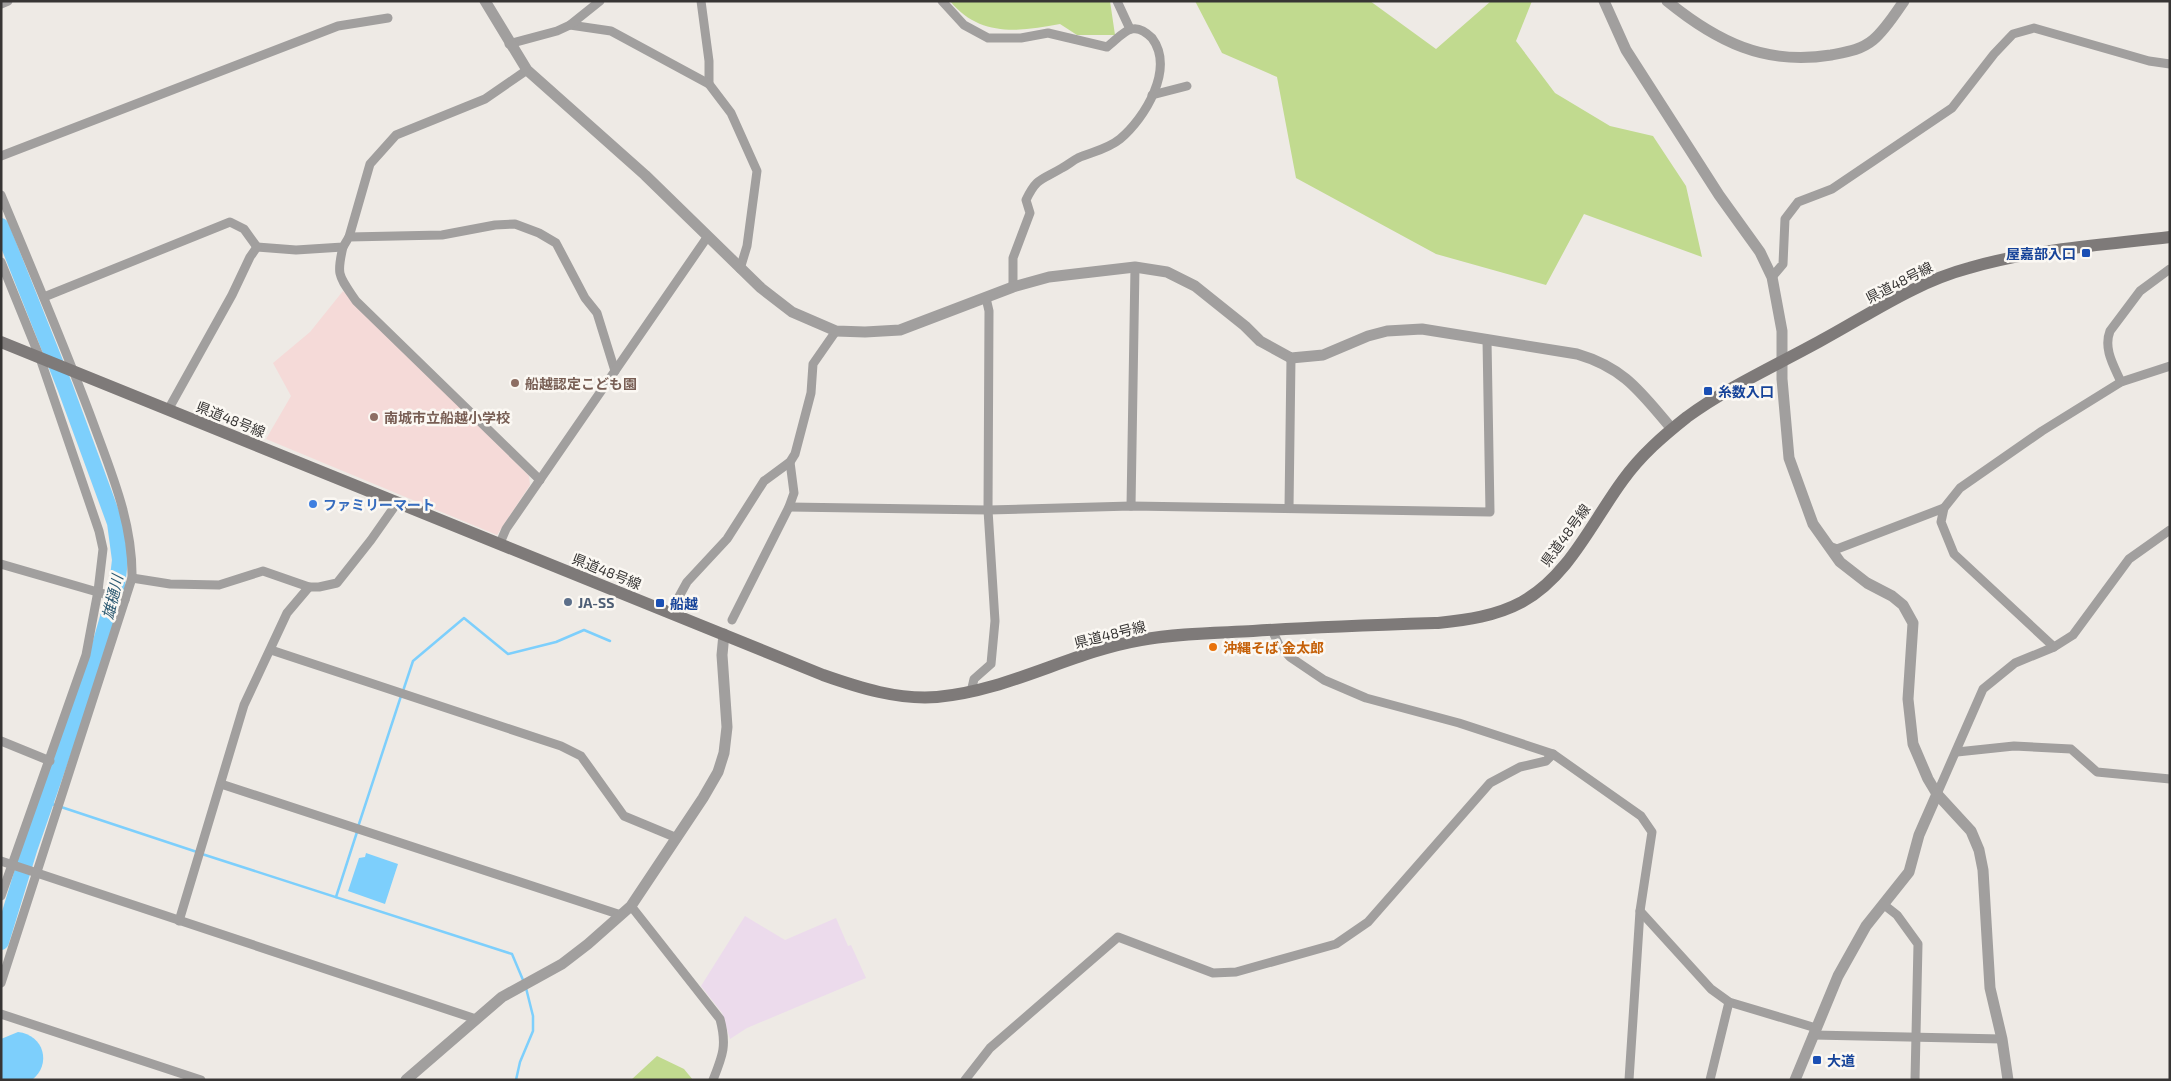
<svg xmlns="http://www.w3.org/2000/svg" width="2171" height="1081" viewBox="0 0 2171 1081" font-family="'Exo 2','Noto Sans JP',sans-serif">
<style>
.industrial{fill:#ecdbec}
.education{fill:#f5dad8}
.green{fill:#c1da8f}
.water{fill:#7dcffc}
.lines{fill:none;stroke-linecap:round;stroke-linejoin:round}
.stream{stroke:#7dcffc;stroke-width:2.5}
.river{stroke:#7dcffc;stroke-width:16}
.minor{stroke:#a19f9e;stroke-width:9}
.tertiary{stroke:#a19f9e;stroke-width:11}
.secondary{stroke:#7e7a79;stroke-width:12}
.transit-dot{fill:#1a4fb4;stroke:#fbf8f3;stroke-width:2}
.education-dot{fill:#8d6e63;stroke:#fbf8f3;stroke-width:2}
.shop-dot{fill:#3f7fe0;stroke:#fbf8f3;stroke-width:2}
.service-dot{fill:#5c6f8a;stroke:#fbf8f3;stroke-width:2}
.food-dot{fill:#e8710a;stroke:#fbf8f3;stroke-width:2}
.labels{text-anchor:middle;dominant-baseline:central;stroke-width:5;stroke-linejoin:round;paint-order:stroke}
.transit-label{font-size:14px;font-weight:bold;fill:#164399;stroke:#fbf8f3;text-anchor:start}
.street-label{font-size:14px;fill:#373534;stroke:#fbf8f3}
.education-label{font-size:14px;font-weight:bold;fill:#785e54;stroke:#fbf8f3;text-anchor:start}
.shop-label{font-size:14px;font-weight:bold;fill:#366cbe;stroke:#fbf8f3;text-anchor:start}
.service-label{font-size:14px;font-weight:bold;fill:#4e5e75;stroke:#fbf8f3;text-anchor:start}
.food-label{font-size:14px;font-weight:bold;fill:#c56008;stroke:#fbf8f3;text-anchor:start}
.water-label{font-size:15px;font-style:italic;fill:#2c5971;stroke:#fbf8f3}
</style>
<rect width="100%" height="100%" fill="#eeeae5"/>
<polygon class="industrial" points="745,916 785,940 836,918 848,946 851,945 866,978 747,1028 730,1039 722,1013 701,986"/>
<polygon class="education" points="343,291 529,476 530,485 497,535 266,439 291,396 273,363 310,332"/>
<g class="green">
<path d="M950 1H1110L1115 35H1077L1060 24C1019 32 979 37 950 1Z"/>
<polygon points="1195,1 1370,1 1436,49 1491,1 1532,1 1516,41 1555,93 1610,126 1653,136 1686,186 1702,257 1584,214 1546,285 1436,254 1296,178 1277,77 1222,53"/>
<polygon points="657,1056 684,1069 693,1080 631,1080"/>
</g>
<g class="water">
<polygon points="366,853 398,864 385,904 348,891 359,858 365,857"/>
<path d="M18 1032C44 1035 52 1064 32 1080H4L1 1078V1039Z"/>
</g>
<g class="lines">
<g class="stream">
<polyline points="403,691 413,661 464,618 508,654 556,642 584,630 610,641"/>
<polyline points="46,802 197,852"/>
<polyline points="358,827 401,696"/>
<polyline points="202,854 512,954 523,980"/>
<polyline points="336,897 357,832"/>
<polyline points="516,1080 520,1062 533,1031 533,1016 526,988"/>
</g>
<polyline class="river" points="1,226 65,387 115,523 120,560 117,586 98,652 30,847 1,942"/>
<g class="minor">
<polyline points="701,1 709,61 709,84"/>
<path d="M942 1 964 25 988 38H1021L1048 33 1107 47C1114 42 1124 30 1132 29 1140 27 1147 33 1152 38 1175 69 1145 118 1120 139 1108 149 1092 152 1078 158 1072 161 1068 165 1062 168 1042 180 1037 177 1026 200L1030 213 1013 258V287"/>
<polyline points="1117,1 1130,29"/>
<polyline points="1,4 8,1"/>
<polyline points="570,25 611,31 709,84 731,113 757,171 747,246 740,269"/>
<polyline points="509,44 557,31 570,25 600,1"/>
<polyline points="1152,95 1187,86"/>
<polyline points="1,156 338,26 388,18"/>
<path d="M1 195C33 272 66 349 95 428 113 477 133 525 132 578L1 983"/>
<polyline points="349,237 370,164 396,135 485,99 527,70"/>
<polyline points="257,247 296,250 343,247 349,237 442,235 495,225 515,224 539,233 556,243 585,298 597,313 615,371"/>
<path d="M343 247C336 276 339 276 356 301L540 480"/>
<polyline points="1,262 40,358 99,531 103,549 98,591 86,655 1,896"/>
<polyline points="1772,277 1783,264 1785,219 1798,202 1832,189 1952,108 1994,54 2013,34 2034,28 2149,61 2170,64"/>
<polyline points="44,297 230,222 244,229 257,247"/>
<path d="M2121 382C2114 366 2103 349 2110 331L2140 291 2170 269"/>
<polyline points="168,410 232,295 250,257 257,247"/>
<polyline points="1131,506 1135,267"/>
<polyline points="789,507 988,510 1131,506 1490,512 1487,340"/>
<polyline points="1289,508 1291,358"/>
<polyline points="500,543 506,529 708,236"/>
<polyline points="1829,546 1837,549 1944,508"/>
<polyline points="1,564 125,600"/>
<polyline points="132,578 170,584 219,585 263,571 309,587 319,587 337,583 371,540 397,503"/>
<polyline points="670,613 687,582 727,539 764,481 790,462 795,454 811,393 813,364 836,331"/>
<polyline points="732,620 789,507 794,493 790,462"/>
<polyline points="1272,630 1279,645 1290,657 1324,680 1366,698 1459,723 1553,754 1641,816 1652,832 1640,911 1629,1080"/>
<polyline points="2054,647 1954,554 1941,522 1944,508 1960,488 2042,431 2121,382 2170,366"/>
<polyline points="271,650 561,746 581,756 624,816 677,838"/>
<polyline points="971,692 974,679 991,664 995,621 988,510 989,311 986,298"/>
<polyline points="1,741 50,761"/>
<polyline points="1957,752 2014,746 2071,749 2097,772 2170,779"/>
<polyline points="221,784 621,915"/>
<polyline points="1937,794 1983,689 2015,663 2054,647 2073,635 2129,559 2170,530"/>
<polyline points="1,861 476,1019"/>
<polyline points="1883,904 1897,915 1918,944 1915,1080"/>
<path d="M631 906 720 1019C727 1045 723 1055 713 1080"/>
<polyline points="1640,911 1711,989 1729,1002 1816,1028"/>
<polyline points="179,921 244,705 287,613 309,587"/>
<polyline points="1,1014 201,1080"/>
<polyline points="1813,1035 2002,1039"/>
<polyline points="965,1080 990,1048 1118,937 1213,973 1236,972 1336,944 1368,922 1490,783 1520,767 1546,761 1553,754"/>
<polyline points="1710,1080 1729,1002"/>
</g>
<g class="tertiary">
<path d="M485 1 527 70 645 175 761 288 792 312 836 331 865 332 900 330 1013 287 1049 277 1135 267 1167 272 1195 286 1245 326 1260 341 1291 358 1323 355 1368 336 1387 331 1422 329 1577 354C1625 368 1641 393 1672 429"/>
<polyline points="1604,1 1626,50 1719,195 1760,252 1772,277 1782,331 1782,379 1789,458 1813,524 1840,562 1867,583 1892,596 1903,605 1913,623 1908,699 1913,744 1928,779 1937,794 1971,831 1979,850 1983,870 1990,988 2002,1039 2008,1080"/>
<path d="M1667 1C1716 41 1765 66 1831 55 1846 52 1861 50 1873 40 1885 30 1895 14 1904 1"/>
<polyline points="406,1080 502,997 562,964 588,944 631,906 703,798 718,772 724,753 727,727 722,655 724,634"/>
<polyline points="1795,1080 1838,976 1866,926 1909,872 1919,835 1937,794"/>
</g>
<path class="secondary" d="M1 342 823 675C860 688 898 700 937 697 1008 691 1071 652 1141 640 1178 633 1216 633 1253 631 1315 627 1377 625 1438 623 1467 620 1496 616 1522 602 1569 576 1592 522 1623 480 1641 455 1663 436 1687 417 1728 387 1777 365 1822 340 1870 314 1916 282 1969 268 2034 249 2103 245 2170 237"/>
</g>
<g class="transit-dot">
<rect x="2081" y="248" width="10" height="10" rx="2.5"/>
<rect x="1703" y="386" width="10" height="10" rx="2.5"/>
<rect x="655" y="598" width="10" height="10" rx="2.5"/>
<rect x="1812" y="1055" width="10" height="10" rx="2.5"/>
</g>
<g class="education-dot">
<circle cx="515" cy="383" r="5"/>
<circle cx="374" cy="417" r="5"/>
</g>
<circle class="shop-dot" cx="313" cy="504" r="5"/>
<circle class="service-dot" cx="568" cy="602" r="5"/>
<circle class="food-dot" cx="1213" cy="647" r="5"/>
<g class="labels">
<g class="transit-label">
<text x="2076" y="253" text-anchor="end">屋嘉部入口</text>
<text x="1718" y="391">糸数入口</text>
<text x="670" y="603">船越</text>
<text x="1827" y="1060">大道</text>
</g>
<g class="street-label">
<text transform="translate(1899 282) rotate(-27)">県道48号線</text>
<text transform="translate(231 419) rotate(22)">県道48号線</text>
<text transform="translate(1565 535) rotate(-54)">県道48号線</text>
<text transform="translate(607 571) rotate(22)">県道48号線</text>
<text transform="translate(1110 634) rotate(-14)">県道48号線</text>
</g>
<g class="education-label">
<text x="525" y="383">船越認定こども園</text>
<text x="384" y="417">南城市立船越小学校</text>
</g>
<g class="shop-label">
<text x="323" y="504">ファミリーマート</text>
</g>
<g class="service-label">
<text x="578" y="602">JA-SS</text>
</g>
<g class="food-label">
<text x="1223" y="647">沖縄そば 金太郎</text>
</g>
<g class="water-label">
<text transform="translate(112 597) rotate(-77)">雄樋川</text>
</g>
</g>
<rect width="2171" height="1081" fill="none" stroke="#373534" stroke-width="5"/>
</svg>
